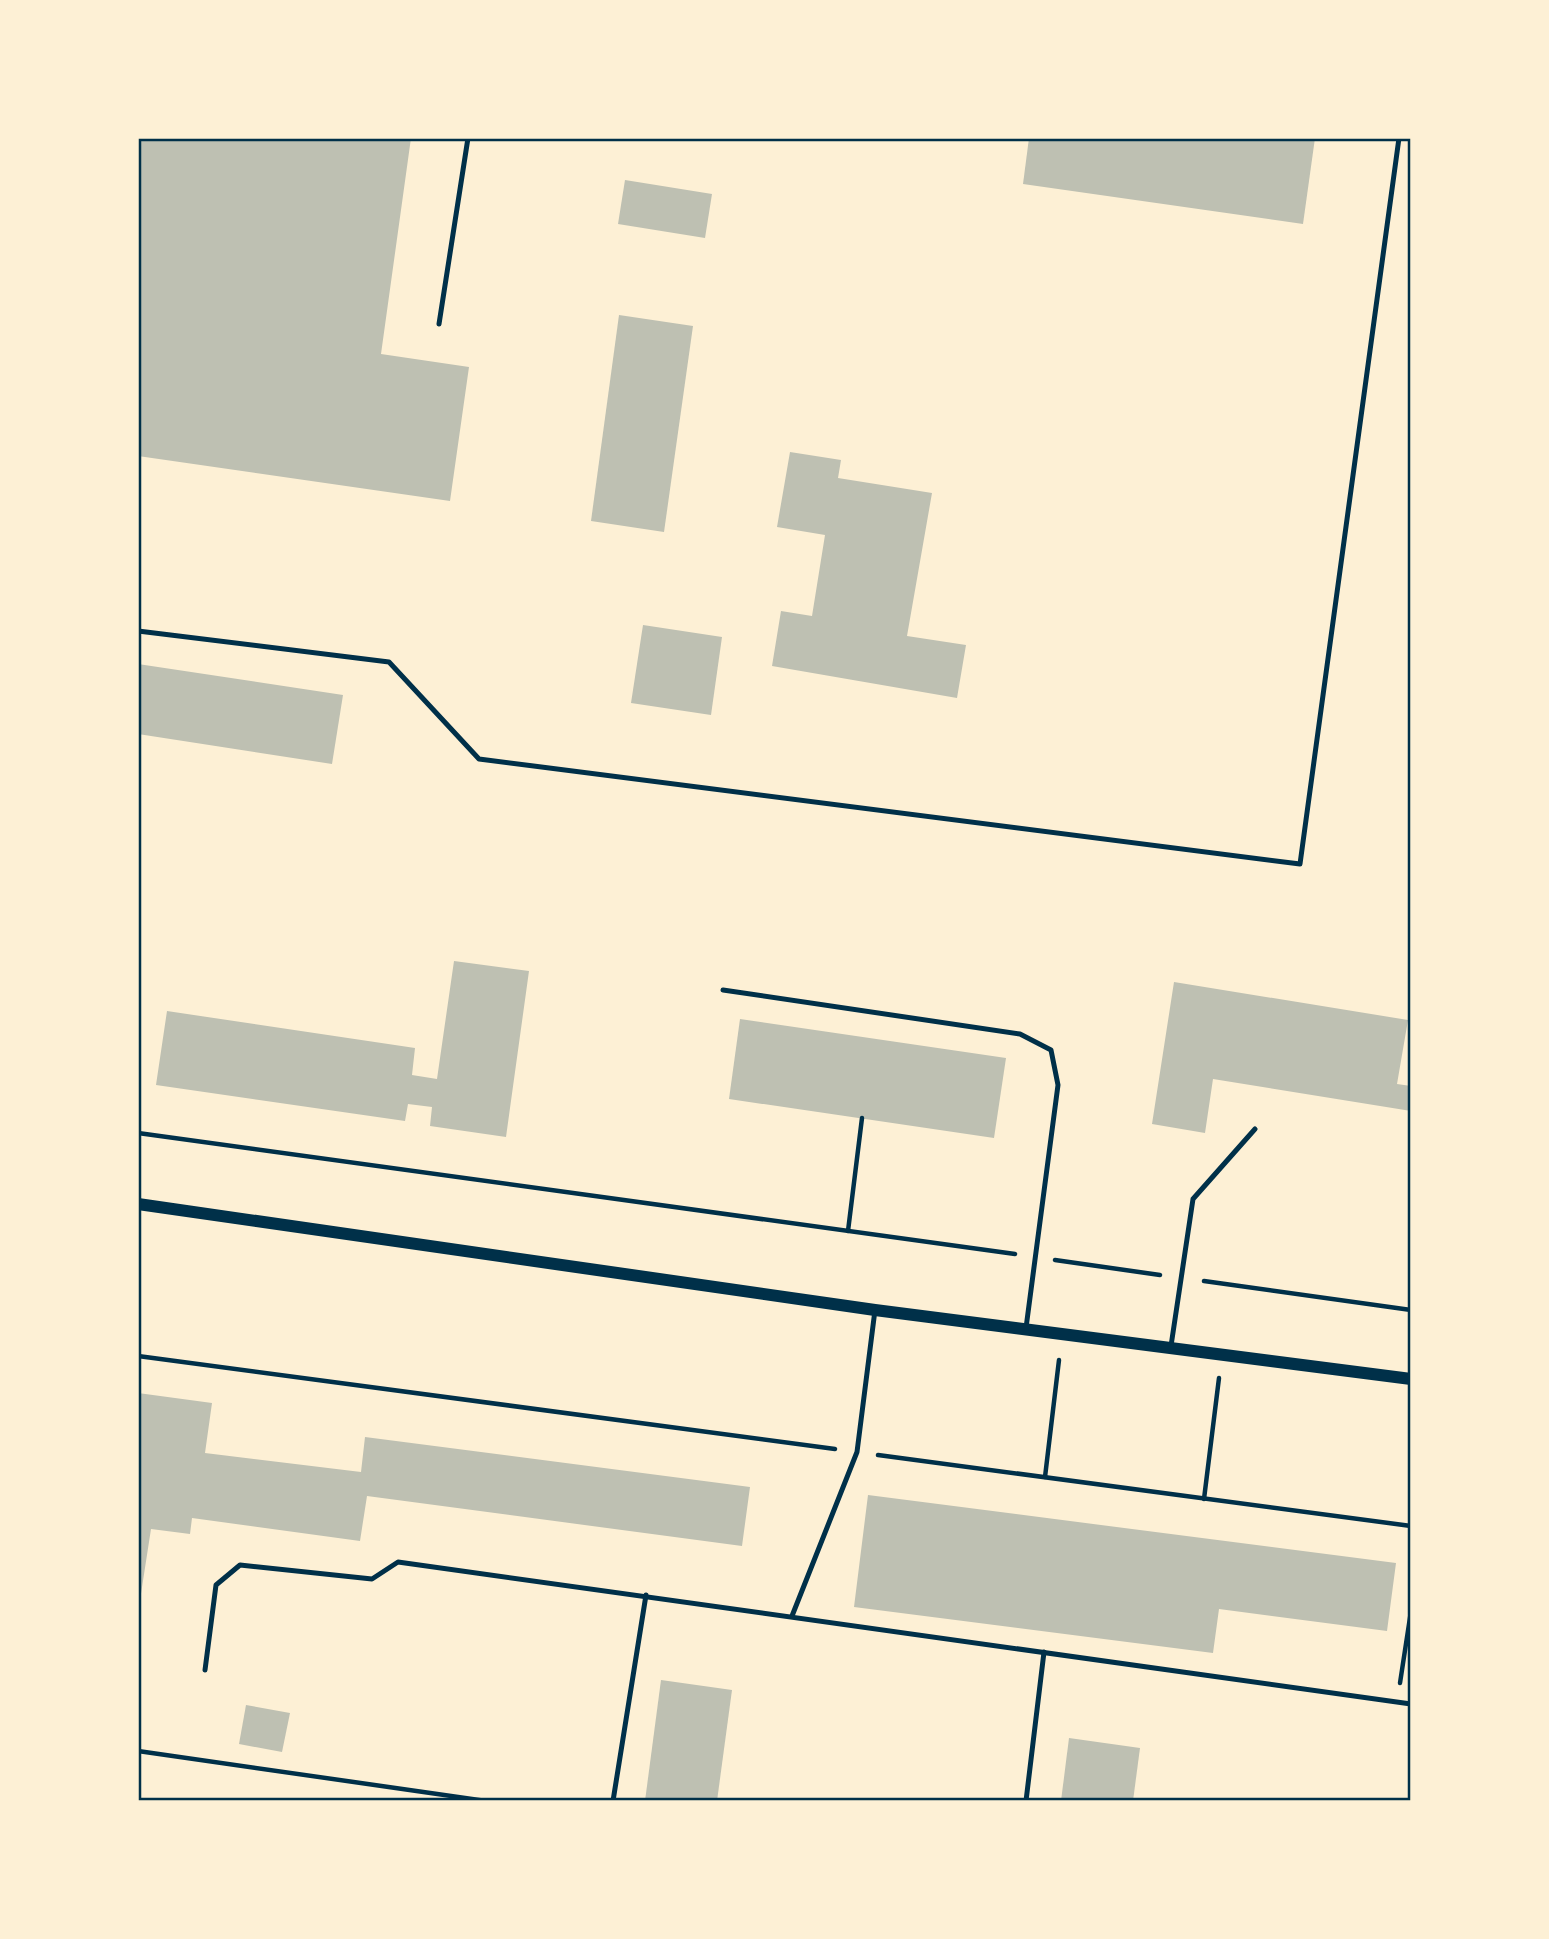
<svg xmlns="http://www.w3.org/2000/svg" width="1549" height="1939" viewBox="0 0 1549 1939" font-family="Lato,sans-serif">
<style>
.building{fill:#bec0b2}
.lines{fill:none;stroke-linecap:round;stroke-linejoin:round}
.path{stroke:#003049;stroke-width:4.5}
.service{stroke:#003049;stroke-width:5}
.tertiary{stroke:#003049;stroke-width:12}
.neatline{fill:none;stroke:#003049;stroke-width:2.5}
</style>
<rect width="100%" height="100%" fill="#fdf0d5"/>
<g class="building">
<polygon points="138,138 411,138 381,354 469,367 450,501 138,456"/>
<polygon points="1029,138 1315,138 1303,224 1023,184"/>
<polygon points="625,180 712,194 705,238 618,224"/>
<polygon points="619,315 693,326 664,532 591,521"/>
<polygon points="790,452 841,460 838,478 932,493 907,636 966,645 957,698 772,666 781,611 812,616 825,535 777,527"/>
<polygon points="643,625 722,637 711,715 631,703"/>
<polygon points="138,664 343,695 332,764 138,734"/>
<polygon points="454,961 529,971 506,1137 430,1126 432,1107 408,1104 405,1121 156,1085 167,1011 415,1048 412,1075 437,1079"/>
<polygon points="1174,982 1408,1020 1397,1084 1411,1086 1411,1111 1213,1079 1205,1133 1152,1124"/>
<polygon points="740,1019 1006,1058 994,1138 729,1099"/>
<polygon points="138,1393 212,1403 205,1453 361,1472 365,1437 750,1487 742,1546 367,1496 360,1541 192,1518 190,1534 151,1529 138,1613"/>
<polygon points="868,1495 1396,1563 1387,1631 1219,1609 1213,1653 854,1607"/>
<polygon points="661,1680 732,1690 717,1801 645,1801"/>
<polygon points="246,1705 290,1713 282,1752 239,1744"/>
<polygon points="1069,1738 1140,1748 1133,1801 1061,1801"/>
</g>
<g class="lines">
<g class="path">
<polyline points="138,1133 1015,1254"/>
<polyline points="848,1231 862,1118"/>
<polyline points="1055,1260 1160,1275"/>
<polyline points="1204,1281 1411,1310"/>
<polyline points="138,1356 835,1449"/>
<polyline points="878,1455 1411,1526"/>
<polyline points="1045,1477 1059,1360"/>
<polyline points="1204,1499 1219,1378"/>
<polyline points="1400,1683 1411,1611"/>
<polyline points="138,1751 486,1801"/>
</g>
<g class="service">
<polyline points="439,324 468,138"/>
<polyline points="138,631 389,662 479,759 1300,864 1399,138"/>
<polyline points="723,990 1020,1034 1051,1050 1058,1085 1026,1328"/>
<polyline points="1171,1346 1193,1199 1255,1129"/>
<polyline points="792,1616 857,1452 875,1310"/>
<polyline points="205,1670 216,1585 240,1565 372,1579 398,1562 1411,1704"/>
<polyline points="613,1801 646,1595"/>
<polyline points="1026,1801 1044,1652"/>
</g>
<polyline class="tertiary" points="138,1204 875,1310 1411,1379"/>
</g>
<rect width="1549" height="1939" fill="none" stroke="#fdf0d5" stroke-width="280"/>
<rect x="140" y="140" width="1269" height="1659" class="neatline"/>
</svg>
